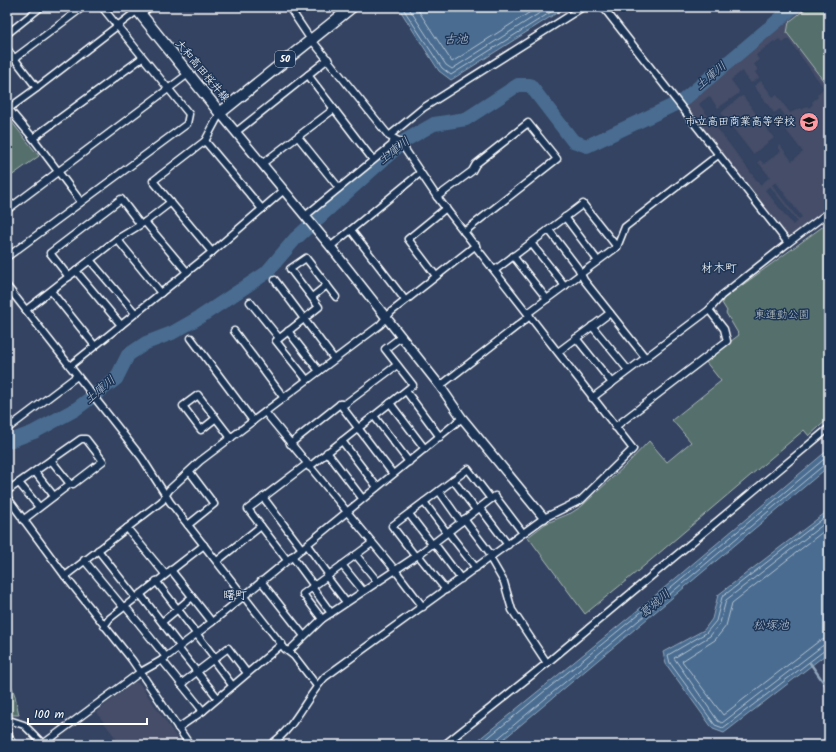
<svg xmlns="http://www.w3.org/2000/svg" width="836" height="752" viewBox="0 0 836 752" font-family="Kalam,'Klee One',sans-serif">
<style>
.built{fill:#444d68;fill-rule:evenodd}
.green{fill:#556f6c;stroke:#aab7b6}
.water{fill:#496c90;stroke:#92a7bc}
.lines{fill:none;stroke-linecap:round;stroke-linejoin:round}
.shore{stroke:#b6c4d3;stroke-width:1}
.stream{stroke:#92a7bc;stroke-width:2.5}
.river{stroke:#496c90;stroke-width:14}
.minor-casing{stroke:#fff;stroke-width:9}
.tertiary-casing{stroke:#fff;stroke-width:11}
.primary-casing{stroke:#fff;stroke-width:13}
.minor{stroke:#1d3557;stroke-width:6}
.tertiary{stroke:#1d3557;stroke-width:8}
.primary{stroke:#1d3557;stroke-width:10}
.rail-casing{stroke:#fff;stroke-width:4}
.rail{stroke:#1d3557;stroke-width:2.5;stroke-dasharray:8;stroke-linecap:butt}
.labels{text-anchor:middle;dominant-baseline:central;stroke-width:3;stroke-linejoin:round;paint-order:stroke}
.shield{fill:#1d3557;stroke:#bbc2cd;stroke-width:1}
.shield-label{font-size:10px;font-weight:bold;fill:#fff}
.street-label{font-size:11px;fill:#fff;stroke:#1d3557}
.poi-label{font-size:11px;fill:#fff;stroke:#1d3557;text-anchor:end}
.park-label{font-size:11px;fill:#bbc5c4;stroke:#1d3557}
.water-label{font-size:12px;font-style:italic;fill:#b6c4d3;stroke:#1d3557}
.neighbourhood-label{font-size:12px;fill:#fff;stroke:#1d3557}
</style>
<rect width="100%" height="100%" fill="#344361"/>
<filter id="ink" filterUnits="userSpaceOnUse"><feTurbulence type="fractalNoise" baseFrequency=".025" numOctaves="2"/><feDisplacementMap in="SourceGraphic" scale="8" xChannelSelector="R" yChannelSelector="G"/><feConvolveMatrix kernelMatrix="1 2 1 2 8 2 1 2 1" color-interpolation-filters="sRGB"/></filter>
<g filter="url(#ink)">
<g class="built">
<path d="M805 7H808L789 22 787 33 829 88V209L792 237 785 235 683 103ZM779 39 783 43 788 39 824 88 817 95 818 97 812 102 813 104 809 108 807 106 802 110 801 108 790 113 777 95 773 97 761 81 754 86 774 113 780 109 789 121 787 123 790 127 786 130 803 152 792 161 780 145 778 147 781 151 764 164 760 160 758 162 770 177 760 185 699 104 709 96 718 108 738 94 739 91 731 80 742 71 751 83 759 78 755 72 758 70 754 64 759 60 756 55 774 41 775 42ZM776 182 802 217 799 220 772 185ZM770 186 797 221 793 225 765 190Z"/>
<polygon points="743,96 774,138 753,154 721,113 740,97"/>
<polygon points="134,682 140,684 182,745 121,745 96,712"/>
</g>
<g class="green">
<polygon points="808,7 829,7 829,88 787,33 789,22"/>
<polygon points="7,116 39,156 7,179"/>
<polygon points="829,222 829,418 809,436 804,430 638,571 585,614 528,537 545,524 571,513 582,506 626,465 649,441 667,462 691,442 672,420 721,381 705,361 739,335 726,313 727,311 722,303 722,300"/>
<polygon points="7,673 15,696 19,715 9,715 7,710"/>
</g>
<g class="water">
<polygon points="398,7 566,7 451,80 439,71"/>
<polygon points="829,449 829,466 498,744 472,745 638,610"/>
<polygon points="829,510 829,652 724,733 713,729 666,664 663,652 704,630 712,619 718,595"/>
</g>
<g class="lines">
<g class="shore">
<polyline points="402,7 442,68 451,75 559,7"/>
<polyline points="408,7 446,65 452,69 549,7"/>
<polyline points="416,7 452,62 538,7"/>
<polyline points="829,514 722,597 716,621 706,633 668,655 670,663 715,725 723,728 825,650 829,649"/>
<polyline points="829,520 726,600 720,623 710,636 674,658 718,721 722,723 822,646 829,644"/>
<polyline points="829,527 732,603 726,626 715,640 682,661 723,715 819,641 829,638"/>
<polyline points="479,745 640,613 829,455"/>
<polyline points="494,745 496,740 825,464 829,463"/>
</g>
<polyline class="stream" points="810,663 829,690"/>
<polyline class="river" points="7,442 34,432 76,409 116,379 128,355 146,343 172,333 200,317 266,273 295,239 404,141 434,124 466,119 518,85 530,85 573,141 587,146 682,101 794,7"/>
<defs>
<g id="minor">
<polyline points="603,7 788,243 829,212"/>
<polyline points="141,14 150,7"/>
<polyline points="7,34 41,7"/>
<polyline points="7,49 37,88 8,109"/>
<polyline points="15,58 83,7"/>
<polyline points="308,75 373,160"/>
<polyline points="37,88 138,10"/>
<polyline points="7,107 33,138 81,202"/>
<polyline points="236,132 328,59"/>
<polyline points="389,136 423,108 583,7"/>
<polyline points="298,137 339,188"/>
<polyline points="33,138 142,58"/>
<polyline points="205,141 262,209"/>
<polyline points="263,163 334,109"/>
<polyline points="437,197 472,171 476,164 528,123 557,159 464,232"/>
<polyline points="7,210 188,74"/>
<polyline points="305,216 392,145 394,139"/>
<polyline points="565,217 598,261"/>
<polyline points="145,222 187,272"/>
<polyline points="351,230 405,300"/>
<polyline points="549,230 578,268 584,280 645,357"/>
<polyline points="117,239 161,293"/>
<polyline points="531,243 565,286"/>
<polyline points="330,247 420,173"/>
<polyline points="212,252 153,181 205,141 220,113"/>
<polyline points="513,256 547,299"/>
<polyline points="7,257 187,124 189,114 102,7"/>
<polyline points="90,260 135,313"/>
<polyline points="495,270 583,204 617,247"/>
<polyline points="76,271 121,325"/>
<polyline points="436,276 408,239 446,208"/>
<polyline points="69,277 50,253 121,199 140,224"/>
<polyline points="275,280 334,359"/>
<polyline points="7,286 142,458 170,502 285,649 294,656 317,686"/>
<polyline points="51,291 95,346"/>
<polyline points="312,297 327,285"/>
<polyline points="250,302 279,338"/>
<polyline points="26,310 117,239 145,222 171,202"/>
<polyline points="528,313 617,247 625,227 718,155"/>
<polyline points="592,326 628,370"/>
<polyline points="234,331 284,398"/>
<polyline points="288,331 319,371"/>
<polyline points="191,338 253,421"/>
<polyline points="576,338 612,383"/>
<polyline points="558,352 610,313"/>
<polyline points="70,366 212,252 284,190"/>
<polyline points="307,380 276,341 319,307 290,269 306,258 336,297"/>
<polyline points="440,386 530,316"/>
<polyline points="406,391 440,437"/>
<polyline points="592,398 709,310"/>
<polyline points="390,403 425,449"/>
<polyline points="340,404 345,404 397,365"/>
<polyline points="265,412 395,570 423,607"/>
<polyline points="374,416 409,462"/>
<polyline points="216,418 201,430 183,406 198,395 231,438"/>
<polyline points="615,427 727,341 724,329 709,310 721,296 788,243"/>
<polyline points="7,429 77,376"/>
<polyline points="342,441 377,487"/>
<polyline points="290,444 340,404 393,474"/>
<polyline points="327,452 362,498"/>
<polyline points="51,460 81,439 86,439 103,461 73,484 70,484"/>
<polyline points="309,467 413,385 385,349 401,337"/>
<polyline points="35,472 54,496"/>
<polyline points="453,480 476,510"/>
<polyline points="19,483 39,507"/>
<polyline points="7,491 51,460 70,484 23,520"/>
<polyline points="439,491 461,522"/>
<polyline points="7,497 65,576 132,660 190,745"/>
<polyline points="263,497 302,549"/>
<polyline points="424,502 447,533"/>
<polyline points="480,508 508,545"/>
<polyline points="409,514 432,544"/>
<polyline points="464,519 492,556"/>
<polyline points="188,525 214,504 190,472"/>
<polyline points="127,528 165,574"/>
<polyline points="448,532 476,568"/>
<polyline points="434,543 461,579"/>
<polyline points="307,545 329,575"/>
<polyline points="98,550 135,597"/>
<polyline points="356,555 377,581"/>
<polyline points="418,555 446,590"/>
<polyline points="292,556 314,586"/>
<polyline points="415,556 392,526 468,469 491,499"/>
<polyline points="490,558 504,582 512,610 547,663"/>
<polyline points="84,560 123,607"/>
<polyline points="287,560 248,509 307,464"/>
<polyline points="217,561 261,526"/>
<polyline points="342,565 363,591"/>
<polyline points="171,570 212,622"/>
<polyline points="65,576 162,501 169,490 200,461 380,325 391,312 476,245"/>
<polyline points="327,577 346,602"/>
<polyline points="156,581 215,658"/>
<polyline points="261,581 304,636"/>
<polyline points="312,587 331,613"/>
<polyline points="140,594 180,646"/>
<polyline points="125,606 166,657"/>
<polyline points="322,619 303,594 372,543"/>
<polyline points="162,622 192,597"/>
<polyline points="104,626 110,618 204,545"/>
<polyline points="178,648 217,697"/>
<polyline points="289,651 322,619 418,555 495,496 523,533"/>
<polyline points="162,660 203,711"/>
<polyline points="213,660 232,685"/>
<polyline points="181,684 228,648 247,673"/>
<polyline points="12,721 24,725 43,744 139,673 162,660 212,622 462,418"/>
<polyline points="178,728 203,711 282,644"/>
<path d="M270 745C295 728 305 699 325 677L544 518 581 500 633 449 437 197 400 142 389 136 307 34 289 7"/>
<polyline points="444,745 547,663 829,428"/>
</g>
<polyline id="tertiary" points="220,113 330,246 440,386 462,418 544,518"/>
<polyline id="primary" points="135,7 220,113 352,7"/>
</defs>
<use href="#minor" class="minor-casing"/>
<use href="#tertiary" class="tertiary-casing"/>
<use href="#primary" class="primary-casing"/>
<use href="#minor" class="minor"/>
<use href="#tertiary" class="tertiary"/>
<use href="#primary" class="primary"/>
<defs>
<polyline id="rail" points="7,722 15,745"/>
</defs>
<use href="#rail" class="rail-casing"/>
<use href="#rail" class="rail"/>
</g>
</g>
<defs>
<symbol id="school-disc" viewBox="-11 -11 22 22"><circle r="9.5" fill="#ff9aa2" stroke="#1d3557"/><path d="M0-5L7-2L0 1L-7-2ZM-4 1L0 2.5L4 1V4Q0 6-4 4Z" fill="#111"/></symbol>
</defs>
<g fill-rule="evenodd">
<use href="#school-disc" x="798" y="111" width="22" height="22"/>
</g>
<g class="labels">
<rect class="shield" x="275" y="51" width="20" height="16" rx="3"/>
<g class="shield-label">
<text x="285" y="59">50</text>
</g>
<g class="street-label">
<text transform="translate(202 71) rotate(50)">大和高田桜井線</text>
</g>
<g class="poi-label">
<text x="795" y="122">市立高田商業高等学校</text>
</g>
<g class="park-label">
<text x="782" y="315">東運動公園</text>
</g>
<g class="water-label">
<text x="456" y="39">古池</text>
<text transform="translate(711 76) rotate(-40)">土庫川</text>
<text transform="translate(394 151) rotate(-38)">土庫川</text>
<text transform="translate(100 390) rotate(-40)">土庫川</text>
<text transform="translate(655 604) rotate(-40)">葛城川</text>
<text x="771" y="625">松塚池</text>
</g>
<g class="neighbourhood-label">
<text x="719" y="268">材木町</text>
<text x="235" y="595">曙町</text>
</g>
</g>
<rect width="836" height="752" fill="none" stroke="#1d3557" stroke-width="24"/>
<rect x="12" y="12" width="812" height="728" fill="none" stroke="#fff" stroke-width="1.5" filter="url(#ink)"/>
<path d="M28 718v6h119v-6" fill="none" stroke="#ffffff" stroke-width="2"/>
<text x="34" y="718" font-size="12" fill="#ffffff" stroke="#1d3557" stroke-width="3" paint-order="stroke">100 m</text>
</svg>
